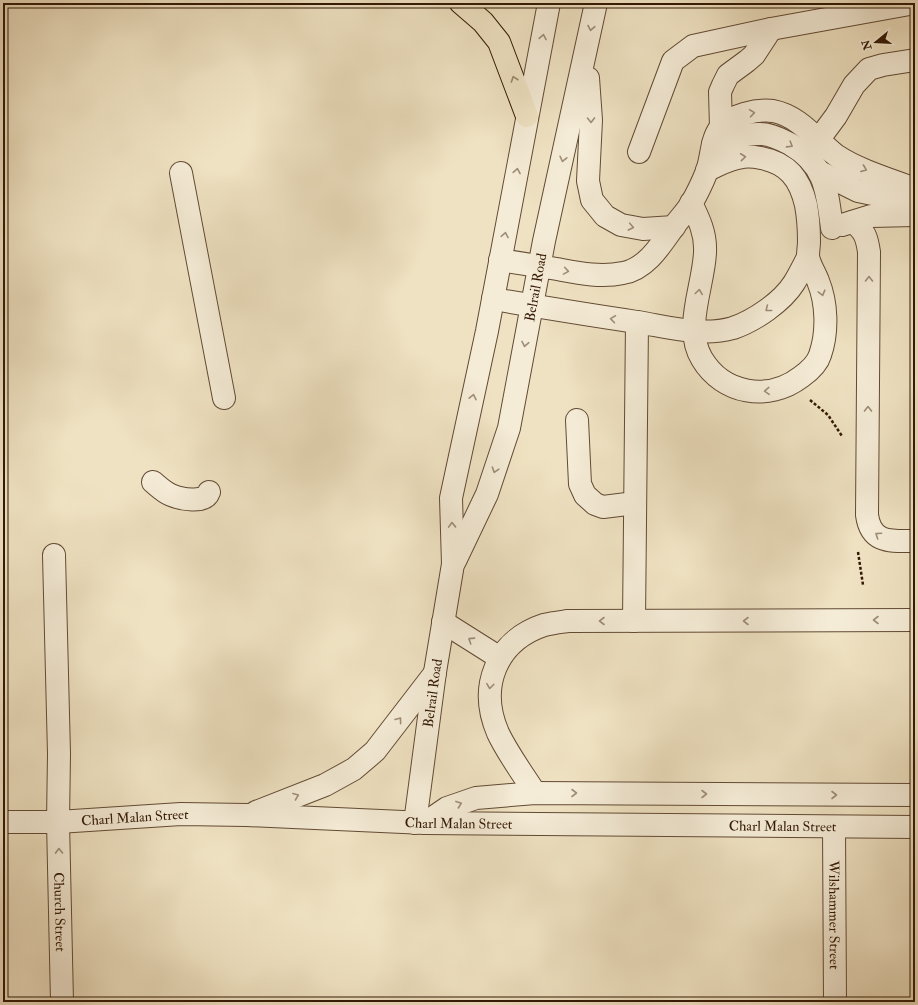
<svg xmlns="http://www.w3.org/2000/svg" width="918" height="1005" viewBox="0 0 918 1005" font-family="'IM FELL Double Pica',serif">
<style>
.lines{fill:none;stroke-linecap:round;stroke-linejoin:round}
.minor-casing{stroke:#624a34;stroke-width:24}
.major-casing{stroke:#331805;stroke-width:24}
.path{stroke:#331805;stroke-width:2.5;stroke-dasharray:3 2;stroke-linecap:butt}
.minor{stroke:#f5ecd7;stroke-width:22}
.major{stroke:#efe2c2;stroke-width:22}
.oneway{stroke:#9e8d78}
.oneway2{stroke:#9a876d}
.labels{text-anchor:middle;dominant-baseline:central;stroke-width:3.5;stroke-linejoin:round;paint-order:stroke}
.street-label{font-size:14px;fill:#331805;stroke:#f5ecd7}
</style>
<rect width="100%" height="100%" fill="#efe2c2"/>
<filter id="stains"><feTurbulence type="fractalNoise" baseFrequency=".005" numOctaves="4"/><feColorMatrix values="0 0 0 0 .2 0 0 0 0 .09 0 0 0 0 .02 0 0 0 .5 -.17"/></filter>
<radialGradient id="worn" r=".72"><stop offset=".6" stop-color="#630" stop-opacity="0"/><stop offset="1" stop-color="#630" stop-opacity=".3"/></radialGradient>
<g class="lines">
<defs>
<g id="minor">
<polyline points="588,78 591,120 588,181 592,200 605,216 621,225 643,229 674,227"/>
<polyline points="727,136 721,127 720,92 723,85 728,75 747,61 754,55 771,29"/>
<polyline points="819,139 836,116 854,85 869,69 883,65 915,60"/>
<path d="M713 144C729 139 745 133 761 134 771 134 782 140 790 144 826 165 827 191 832 228"/>
<polyline points="639,152 673,61 693,46 771,29 915,3"/>
<polyline points="820,172 858,191 887,197 915,193"/>
<polyline points="181,173 224,398"/>
<path d="M691 203C699 219 706 234 705 252 704 285 683 328 702 359 723 394 768 402 801 377 808 372 817 365 820 355 828 332 827 303 818 281 815 273 809 264 808 256 808 251 809 246 809 241 809 229 808 216 806 205 800 179 788 163 761 158 756 157 749 156 743 157 730 158 719 165 707 170"/>
<path d="M853 222C865 231 867 238 869 252L867 515C871 544 891 541 915 541"/>
<polyline points="842,225 871,216 915,215"/>
<path d="M500 260C519 263 538 266 557 269 578 273 601 278 623 273 647 269 662 243 675 225 680 218 687 211 691 204 697 194 703 181 707 171 712 157 711 140 720 128 731 115 757 109 773 111 800 116 817 141 837 156 858 170 891 180 915 189"/>
<path d="M493 299C541 307 589 315 637 322 668 327 702 337 733 328 754 321 782 302 794 283 799 275 804 265 808 257"/>
<polyline points="577,420 580,484 585,495 595,504 603,507 635,503"/>
<path d="M153 482C159 487 164 492 171 495 180 499 205 504 209 492"/>
<path id="s1" d="M54 555 59 754 58 822 62 1002"/>
<path id="s2" d="M455 561 487 494 509 428 544 241 596 3"/>
<polyline points="634,621 637,322"/>
<polyline points="443,622 500,658"/>
<path d="M535 793C523 774 508 754 498 733 478 687 496 641 544 625 552 623 561 622 568 621L915 620"/>
<polyline points="256,812 325,785 354,769 375,751 435,673"/>
<path id="s3" d="M3 822H58L181 814 247 815 425 823 915 827"/>
<path id="s4" d="M415 823 435 672 453 564 451 498 487 331 549 3"/>
<polyline points="425,823 447,808 476,798 535,793 915,795"/>
<path id="s5" d="M834 827 835 1002"/>
</g>
<polyline id="major" points="461,3 483,22 499,42 527,116"/>
</defs>
<use href="#minor" class="minor-casing"/>
<use href="#major" class="major-casing"/>
<g class="path">
<polyline points="810,400 828,415 842,436"/>
<polyline points="858,552 863,585"/>
</g>
<use href="#minor" class="minor"/>
<use href="#major" class="major"/>
</g>
<defs><path id="oneway-chevron" d="M-2-3.5L2.5 0L-2 3.5" fill="none" stroke-width="1.6" stroke-linecap="round" stroke-linejoin="round"/></defs>
<g class="oneway">
<use href="#oneway-chevron" transform="translate(591 28) rotate(101)"/>
<use href="#oneway-chevron" transform="translate(543 37) rotate(-80)"/>
<use href="#oneway-chevron" transform="translate(752 113) rotate(-8)"/>
<use href="#oneway-chevron" transform="translate(591 120) rotate(89)"/>
<use href="#oneway-chevron" transform="translate(790 145) rotate(32)"/>
<use href="#oneway-chevron" transform="translate(743 157) rotate(-6)"/>
<use href="#oneway-chevron" transform="translate(563 159) rotate(103)"/>
<use href="#oneway-chevron" transform="translate(864 169) rotate(21)"/>
<use href="#oneway-chevron" transform="translate(517 171) rotate(-80)"/>
<use href="#oneway-chevron" transform="translate(631 227) rotate(11)"/>
<use href="#oneway-chevron" transform="translate(505 235) rotate(-79)"/>
<use href="#oneway-chevron" transform="translate(566 271) rotate(9)"/>
<use href="#oneway-chevron" transform="translate(869 279) rotate(-90)"/>
<use href="#oneway-chevron" transform="translate(699 292) rotate(-82)"/>
<use href="#oneway-chevron" transform="translate(822 293) rotate(75)"/>
<use href="#oneway-chevron" transform="translate(768 309) rotate(142)"/>
<use href="#oneway-chevron" transform="translate(613 319) rotate(-172)"/>
<use href="#oneway-chevron" transform="translate(525 344) rotate(101)"/>
<use href="#oneway-chevron" transform="translate(767 391) rotate(177)"/>
<use href="#oneway-chevron" transform="translate(473 397) rotate(-78)"/>
<use href="#oneway-chevron" transform="translate(868 409) rotate(-89)"/>
<use href="#oneway-chevron" transform="translate(495 470) rotate(108)"/>
<use href="#oneway-chevron" transform="translate(452 525) rotate(-92)"/>
<use href="#oneway-chevron" transform="translate(878 535) rotate(-146)"/>
<use href="#oneway-chevron" transform="translate(876 620) rotate(-180)"/>
<use href="#oneway-chevron" transform="translate(602 621) rotate(180)"/>
<use href="#oneway-chevron" transform="translate(746 621) rotate(180)"/>
<use href="#oneway-chevron" transform="translate(471 640) rotate(-147)"/>
<use href="#oneway-chevron" transform="translate(490 686) rotate(97)"/>
<use href="#oneway-chevron" transform="translate(399 720) rotate(-53)"/>
<use href="#oneway-chevron" transform="translate(574 793)"/>
<use href="#oneway-chevron" transform="translate(704 794)"/>
<use href="#oneway-chevron" transform="translate(834 795)"/>
<use href="#oneway-chevron" transform="translate(296 796) rotate(-21)"/>
<use href="#oneway-chevron" transform="translate(459 804) rotate(-20)"/>
<use href="#oneway-chevron" transform="translate(59 851) rotate(-91)"/>
</g>
<use class="oneway2" href="#oneway-chevron" transform="translate(514 79) rotate(-109)"/>
<g class="labels">
<g class="street-label">
<text stroke="none"><textPath href="#s2" startOffset="287">Belrail Road</textPath></text>
<text stroke="none"><textPath href="#s4" startOffset="131">Belrail Road</textPath></text>
<text stroke="none"><textPath href="#s3" startOffset="132">Charl Malan Street</textPath></text>
<text stroke="none"><textPath href="#s3" startOffset="456">Charl Malan Street</textPath></text>
<text stroke="none"><textPath href="#s3" startOffset="780">Charl Malan Street</textPath></text>
<text stroke="none"><textPath href="#s1" startOffset="357">Church Street</textPath></text>
<text stroke="none"><textPath href="#s5" startOffset="88">Wilshammer Street</textPath></text>
</g>
</g>
<rect width="918" height="1005" fill="none" stroke="#efe2c2" stroke-width="16"/>
<rect x="4" y="4" width="910" height="997" fill="none" stroke="#331805" stroke-width="2"/>
<rect x="8" y="8" width="902" height="989" fill="none" stroke="#331805"/>
<g transform="translate(876 42) rotate(252)" stroke="#f5ecd7" stroke-width="3" paint-order="stroke">
<path d="M0-3L7 15L0 10L-7 15Z" fill="#331805"/>
<text y="-6" font-size="11" font-weight="bold" text-anchor="middle" fill="#331805">N</text>
</g>
<rect width="100%" height="100%" filter="url(#stains)"/>
<rect width="100%" height="100%" fill="url(#worn)"/>
</svg>
